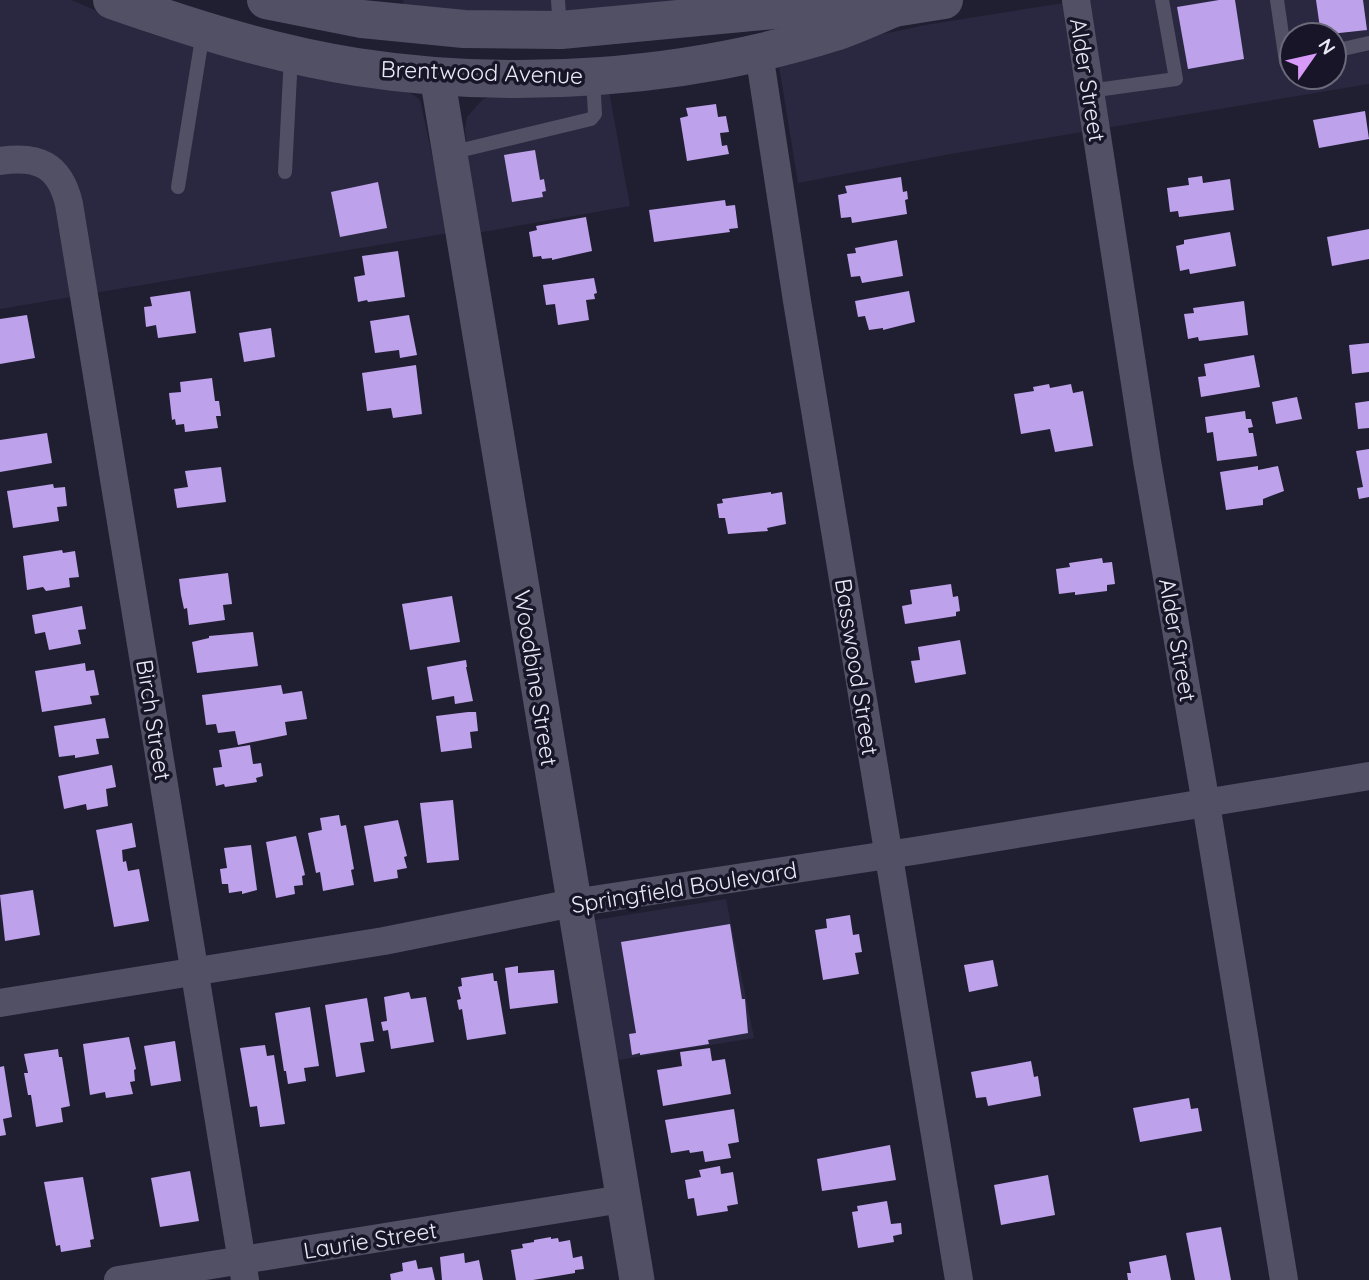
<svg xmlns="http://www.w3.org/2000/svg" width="1369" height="1280" viewBox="0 0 1369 1280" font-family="Quicksand,sans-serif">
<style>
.built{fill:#2a2840;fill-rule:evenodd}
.building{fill:#bda1ea}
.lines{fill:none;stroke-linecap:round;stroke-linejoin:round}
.service{stroke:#515065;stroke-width:14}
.minor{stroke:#515065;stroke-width:28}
.tertiary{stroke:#515065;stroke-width:35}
.secondary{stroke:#515065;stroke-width:38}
.labels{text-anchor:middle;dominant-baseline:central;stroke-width:7;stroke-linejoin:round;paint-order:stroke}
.street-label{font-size:23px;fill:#e9e9f6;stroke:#171527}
</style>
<rect width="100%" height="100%" fill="#201e31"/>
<g class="built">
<polygon points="0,0 71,0 151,34 282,71 408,91 420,100 449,233 0,309"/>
<polygon points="403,0 691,0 599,13 494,15 404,8"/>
<path d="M1083 0H1369V84L945 155 798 183 779 66 854 40 925 25ZM1292 35H1334V77H1292Z"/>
<polygon points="609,91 630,206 477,233 465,129 467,117 483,99 493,96"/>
<polygon points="726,899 754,1038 613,1061 589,921"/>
</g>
<g class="building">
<polygon points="1219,0 1235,0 1244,59 1188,69 1177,7"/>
<polygon points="1316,0 1363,0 1367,30 1321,35"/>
<polygon points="716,104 718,117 726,116 729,132 720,133 722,146 727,145 729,154 687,161 680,118 688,116 686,108"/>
<polygon points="1365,111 1369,139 1319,148 1313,120"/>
<polygon points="535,150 540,180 544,179 546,191 542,192 543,197 512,202 504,155"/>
<polygon points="1202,176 1203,183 1230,179 1234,210 1179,217 1178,211 1170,212 1167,188 1189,185 1188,178"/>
<polygon points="901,177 903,192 907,191 908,199 905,200 907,214 852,223 851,217 841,218 838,195 847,193 845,186"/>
<polygon points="378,182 387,228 340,237 331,192"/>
<polygon points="725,200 726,206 735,205 738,228 729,229 730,232 654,242 649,210"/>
<polygon points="586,217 592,251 552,260 552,258 542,259 541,256 533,257 529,232 537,230 536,226"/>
<polygon points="1369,229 1369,259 1332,266 1327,237"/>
<polygon points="1230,232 1236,266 1190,274 1189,269 1180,271 1176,246 1184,244 1184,240"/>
<polygon points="897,240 903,276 862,283 860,276 851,277 847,254 856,253 855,248"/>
<polygon points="398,251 405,297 368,302 367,300 358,302 354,277 365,275 362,256"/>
<polygon points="594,278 597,293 594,294 595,299 586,300 589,320 558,325 555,304 546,305 543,285"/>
<polygon points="190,291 196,333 158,338 156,325 146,327 144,307 152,306 150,297"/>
<polygon points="909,291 915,322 883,330 883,328 869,330 865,316 858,317 855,301"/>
<polygon points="1244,301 1248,335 1199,341 1198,337 1188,339 1184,314 1194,313 1193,308"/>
<polygon points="27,315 35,358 0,364 0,319"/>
<polygon points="409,315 417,355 400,358 399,350 375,353 370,321"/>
<polygon points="271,328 275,357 244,362 239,333"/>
<polygon points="1369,343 1369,372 1352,374 1349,345"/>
<polygon points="1254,355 1260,387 1201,397 1198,377 1206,376 1204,364"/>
<polygon points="416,365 422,414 393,418 391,408 367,411 362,373"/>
<polygon points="212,378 215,401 219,401 221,416 216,416 218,428 185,432 184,424 176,425 175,419 172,420 169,393 181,392 180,382"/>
<polygon points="1049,384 1050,388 1071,384 1073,393 1083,391 1093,446 1055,452 1050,429 1021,434 1014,394 1034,391 1033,387"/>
<polygon points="1297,397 1302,419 1276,424 1272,402"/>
<polygon points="1369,401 1369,428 1358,429 1355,403"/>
<polygon points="1245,411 1246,419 1251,419 1253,427 1248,428 1249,433 1253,433 1257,456 1217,461 1213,432 1207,433 1205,417"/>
<polygon points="47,433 52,463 0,472 0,440"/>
<polygon points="1369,449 1369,497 1359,499 1357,488 1363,487 1356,451"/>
<polygon points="1258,466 1258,470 1278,466 1284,491 1263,499 1263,505 1226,510 1220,472"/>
<polygon points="221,467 226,502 177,508 174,489 188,487 185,471"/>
<polygon points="53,484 54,488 65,487 67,506 57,507 59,521 13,528 7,491"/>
<polygon points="771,492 771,494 782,492 786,524 767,528 768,531 728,534 725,518 719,518 717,504 723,503 722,499"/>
<polygon points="62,550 63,553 75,551 79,577 69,578 70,587 46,591 43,587 27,590 23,556"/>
<polygon points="1102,558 1103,563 1112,562 1115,584 1107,585 1107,591 1075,595 1075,592 1059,594 1056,569 1070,567 1069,563"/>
<polygon points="228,573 232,604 223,605 225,620 189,625 187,608 184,609 181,595 179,579"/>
<polygon points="951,584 953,597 958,596 960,611 956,612 956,616 905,624 902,606 912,604 910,590"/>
<polygon points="452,596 460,642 410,650 402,604"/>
<polygon points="82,606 86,629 78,630 81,644 49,650 45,632 35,634 32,615"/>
<polygon points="253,632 258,666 197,673 192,642 209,638 209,636"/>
<polygon points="960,640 966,674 915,683 911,661 920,660 918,647"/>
<polygon points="466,660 467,667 466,667 473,701 455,704 454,696 432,700 427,667"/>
<polygon points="85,663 86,671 94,670 99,695 90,696 92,704 42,712 35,671"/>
<polygon points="281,685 283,694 302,691 307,719 285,722 287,735 238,745 235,731 218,733 216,724 206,725 202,695"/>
<polygon points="468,712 476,712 478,731 470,732 472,748 441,752 436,716"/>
<polygon points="105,718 109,738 96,739 99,754 75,758 75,755 59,757 54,726"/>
<polygon points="250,745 253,764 261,763 263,776 256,778 257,782 225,787 224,784 216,786 213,768 222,767 219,750"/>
<polygon points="112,765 116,787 106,789 108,806 87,810 86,804 64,809 58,776"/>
<polygon points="453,800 459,860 427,863 420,803"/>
<polygon points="339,815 341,826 346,825 354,869 351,870 354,885 323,891 320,872 316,873 308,833 322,830 320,818"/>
<polygon points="398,820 407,856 404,857 407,868 397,870 398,878 374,882 364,826"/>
<polygon points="132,823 136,847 122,850 123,862 126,861 128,871 139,869 149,921 114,927 96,830"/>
<polygon points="296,836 305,875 302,876 303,885 294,886 295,894 276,898 266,842"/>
<polygon points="251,845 257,890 242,894 242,891 229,893 228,884 222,884 220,869 227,868 224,848"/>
<polygon points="33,890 40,935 5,941 0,895"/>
<polygon points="850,915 853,935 859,934 862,952 855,953 859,974 823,980 815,930 827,928 826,919"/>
<polygon points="730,924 742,999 745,999 748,1033 708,1040 709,1044 640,1055 640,1053 632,1055 629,1034 636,1033 621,942"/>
<polygon points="993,960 998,986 969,992 964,965"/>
<polygon points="518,966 518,973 554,970 558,1003 510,1009 505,968"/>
<polygon points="493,973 494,981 497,981 506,1034 467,1040 462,1009 459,1010 457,1000 461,999 458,987 462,986 461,978"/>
<polygon points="409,992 411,999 426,997 434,1042 391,1049 388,1030 383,1031 381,1022 387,1021 384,997"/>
<polygon points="367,998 374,1041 360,1043 365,1072 336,1077 325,1005"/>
<polygon points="310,1007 319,1066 304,1068 306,1081 288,1084 286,1071 284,1071 275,1013"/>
<polygon points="129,1037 136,1069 134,1070 135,1081 130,1082 133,1094 106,1098 105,1092 90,1095 83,1044"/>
<polygon points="175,1041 181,1081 151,1086 144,1046"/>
<polygon points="265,1045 267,1056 274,1055 285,1124 260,1127 257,1106 250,1107 240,1048"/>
<polygon points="710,1048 712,1061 725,1059 731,1094 663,1106 657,1070 682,1066 680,1052"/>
<polygon points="58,1049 59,1057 62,1057 70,1106 61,1108 63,1122 36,1127 31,1095 28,1095 24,1073 28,1073 24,1054"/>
<polygon points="1031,1061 1034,1077 1038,1076 1041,1096 988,1106 986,1097 976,1098 971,1072"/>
<polygon points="4,1066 12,1117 3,1119 6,1135 0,1136 0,1067"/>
<polygon points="1189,1098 1191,1109 1198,1108 1202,1131 1140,1142 1133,1108"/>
<polygon points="734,1109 739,1142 728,1144 731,1158 705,1162 703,1151 690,1153 689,1150 671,1153 665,1120"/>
<polygon points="890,1145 896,1180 822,1191 817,1159"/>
<polygon points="720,1166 721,1174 733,1172 738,1204 727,1206 728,1211 697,1216 694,1198 688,1199 685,1180 701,1177 699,1170"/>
<polygon points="190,1171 199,1221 160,1227 151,1178"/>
<polygon points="1048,1175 1055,1215 1001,1225 994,1185"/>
<polygon points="83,1177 94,1239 90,1240 91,1247 61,1252 60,1245 56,1246 44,1182"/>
<polygon points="887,1201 891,1224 901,1223 902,1234 893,1236 894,1242 858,1248 852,1212 858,1211 857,1206"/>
<polygon points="1221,1227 1231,1280 1195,1280 1186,1233"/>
<polygon points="551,1237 551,1239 558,1238 559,1242 570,1240 573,1258 582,1256 584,1269 575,1270 575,1273 533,1280 516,1280 511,1250 523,1248 522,1244 534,1242 534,1240"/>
<polygon points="464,1253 465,1263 479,1260 483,1280 442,1280 440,1257"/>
<polygon points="1166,1255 1171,1280 1128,1280 1127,1273 1131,1273 1129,1262"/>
<polygon points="416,1260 418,1269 432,1267 435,1280 391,1280 390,1274 403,1271 402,1263"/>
</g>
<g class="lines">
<g class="service">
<polyline points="558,0 560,30"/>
<polyline points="1277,0 1286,62 1292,60"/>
<polyline points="1334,51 1369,43"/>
<polyline points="1089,91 1176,79 1162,0"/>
<polyline points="450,153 591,119 595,114 593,78"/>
<polyline points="285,172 291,56"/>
<polyline points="178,187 203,32"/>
</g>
<g class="minor">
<polyline points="1076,0 1147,461 1206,804 1284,1280"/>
<polyline points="759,53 797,301 959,1280"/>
<path d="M0 161C38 155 60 165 69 204L245 1280"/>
<polyline points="0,1003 384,941 573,903 920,850 1369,776"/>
<polyline points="118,1280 622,1199"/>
</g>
<polyline class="tertiary" points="437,76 637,1280"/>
<g class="secondary">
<path d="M112 0C192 28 273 54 357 67 512 91 686 79 835 32 855 25 875 16 894 8"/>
<polyline points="266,0 362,19 464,29 561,30 827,5 894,8 944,0"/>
</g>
</g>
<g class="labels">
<g class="street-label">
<text transform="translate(482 72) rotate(2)">Brentwood Avenue</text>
<text transform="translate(1088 80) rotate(81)">Alder Street</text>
<text transform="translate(1178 640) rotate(80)">Alder Street</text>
<text transform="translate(857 667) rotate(81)">Basswood Street</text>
<text transform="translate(536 678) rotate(81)">Woodbine Street</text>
<text transform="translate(154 720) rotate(81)">Birch Street</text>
<text transform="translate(684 887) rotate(-9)">Springfield Boulevard</text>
<text transform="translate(370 1240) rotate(-9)">Laurie Street</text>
</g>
</g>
<g transform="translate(1313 56) rotate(56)"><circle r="33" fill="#171527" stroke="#6b6a7a" stroke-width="2"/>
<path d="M0-5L12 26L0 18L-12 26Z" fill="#d89af8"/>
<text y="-10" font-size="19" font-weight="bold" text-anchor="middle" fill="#e9e9f6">N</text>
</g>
</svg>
